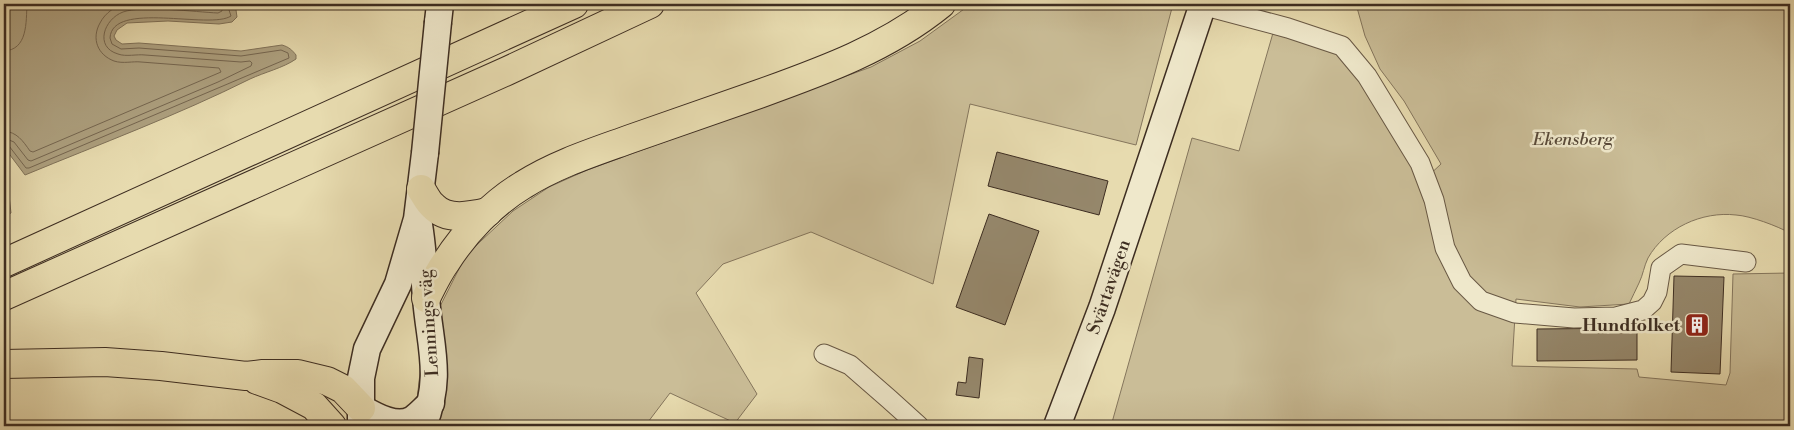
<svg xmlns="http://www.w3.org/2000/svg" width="1794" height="430" viewBox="0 0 1794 430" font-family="'Libre Bodoni',serif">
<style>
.green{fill:#cabd97;stroke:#84755c}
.water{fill:#ada07f;stroke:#807259}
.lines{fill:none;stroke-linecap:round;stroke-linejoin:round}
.shore{stroke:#756650;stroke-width:1}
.building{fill:#95876b;stroke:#3d2d21}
.street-casing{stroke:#685844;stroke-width:21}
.secondary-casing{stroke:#3d2d21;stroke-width:29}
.highway-casing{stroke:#3d2d21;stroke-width:30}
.street{stroke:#efe8cb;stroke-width:19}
.secondary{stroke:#efe8cb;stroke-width:26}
.highway{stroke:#e7dbaf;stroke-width:28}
.secondary-bridge-casing{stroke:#3d2d21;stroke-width:29;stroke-linecap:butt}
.secondary-bridge{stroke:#efe8cb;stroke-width:26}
.labels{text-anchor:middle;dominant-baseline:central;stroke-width:5;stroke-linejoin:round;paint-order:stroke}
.park-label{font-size:18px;font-style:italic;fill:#594a39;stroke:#efe8cb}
.street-label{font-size:18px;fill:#3d2d21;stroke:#efe8cb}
.poi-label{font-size:18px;font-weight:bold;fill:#3d2d21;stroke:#efe8cb;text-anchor:end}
</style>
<rect width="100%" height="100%" fill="#e7dbaf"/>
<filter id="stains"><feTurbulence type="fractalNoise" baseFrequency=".004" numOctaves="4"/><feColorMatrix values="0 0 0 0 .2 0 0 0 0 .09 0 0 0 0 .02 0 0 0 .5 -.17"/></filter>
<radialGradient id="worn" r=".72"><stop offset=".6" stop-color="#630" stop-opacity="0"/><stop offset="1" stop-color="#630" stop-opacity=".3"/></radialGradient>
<g class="green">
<polygon points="971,4 1173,4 1136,145 970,104 933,284 811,232 723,264 696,293 757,394 735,423 670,393 645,426 414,426 424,338 466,255 513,211 549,187 587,170 871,67 920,41"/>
<path d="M1356 4H1790V233C1777 226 1751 216 1736 215 1702 211 1665 228 1648 258 1644 266 1643 275 1639 283 1636 290 1632 297 1629 304L1580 307 1516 299 1512 366 1637 369 1639 377 1726 385 1730 373 1733 274 1790 273V426H1111L1192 138 1239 151 1275 26 1342 46 1426 178 1441 164 1404 101 1380 69 1365 36Z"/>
<polygon points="4,152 11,213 4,217"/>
</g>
<path class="water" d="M8 4H231L236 10 237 17 232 22 219 24 168 21 127 23 117 30 114 36 116 40 122 44 139 43 241 51 282 45C289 47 292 50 296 55V59C283 68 265 72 250 79 178 115 100 144 25 175L4 147V62Z"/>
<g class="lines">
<g class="shore">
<path d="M4 51C28 50 26 22 27 4"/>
<path d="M4 131C17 132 23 141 30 151L33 152 221 72 219 68C193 66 167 64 141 62 133 61 123 64 114 61 98 55 91 39 100 23 105 13 116 5 127 4"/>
<path d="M4 138 14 142 28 160 31 161 218 82 251 66 252 63 250 61 241 62C209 60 177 57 145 55 137 54 126 57 118 54 94 47 104 19 123 12 143 5 195 12 218 13L222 11 221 4"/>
<path d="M4 145 9 146 26 168H29L289 58 288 53 281 50 241 56 139 48 121 49 112 44 110 38C112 0 210 30 231 16L227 4"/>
</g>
</g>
<g class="building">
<polygon points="997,152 1108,181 1099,215 988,186"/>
<polygon points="989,214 1039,231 1005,325 956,307"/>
<polygon points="1674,276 1724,277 1720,374 1671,372"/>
<polygon points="1637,328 1637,360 1537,361 1537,329"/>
<polygon points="969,357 983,359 979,398 956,395 958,382 966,383"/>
</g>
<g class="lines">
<defs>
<g id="street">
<polyline points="1202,5 1288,28 1342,46 1367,76 1420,163 1434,200 1445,248 1462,282 1481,301 1515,313 1574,318 1616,317 1643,310 1652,302 1657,292 1661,268 1681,254 1746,262"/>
<polyline points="824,354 850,365 889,399 919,426"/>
</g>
<g id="secondary">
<polyline points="438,22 440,4"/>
<path d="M419 225C423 249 424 273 426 298 430 347 443 377 423 426"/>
<path d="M361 408C375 416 397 429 413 419 419 415 425 408 431 403"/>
<polyline points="361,426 361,378 367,349 398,284 417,219 425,153"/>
<polyline points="1057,426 1102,308 1203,4"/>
</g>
<g id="highway">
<path d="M421 189C425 195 428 202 433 206 447 221 470 216 488 212"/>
<polyline points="4,263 574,4"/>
<polyline points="4,296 507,71 650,4"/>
<path d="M426 298C432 286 438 273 446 262 465 232 493 203 523 185 556 164 594 152 630 139 673 124 716 109 759 94 823 71 887 48 941 4"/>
<polyline points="4,364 105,362 161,366 246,376 263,374 298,374 327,381 343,389 361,408"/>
<polyline points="257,380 282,389 314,406 332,426"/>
</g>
</defs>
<use href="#street" class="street-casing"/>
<use href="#secondary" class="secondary-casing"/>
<use href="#highway" class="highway-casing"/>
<use href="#street" class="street"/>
<use href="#secondary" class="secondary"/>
<use href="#highway" class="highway"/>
<defs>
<polyline id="secondary-bridge" points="425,153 438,22"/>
</defs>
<use href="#secondary-bridge" class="secondary-bridge-casing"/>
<use href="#secondary-bridge" class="secondary-bridge"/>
</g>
<defs>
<symbol id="building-square" viewBox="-11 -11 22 22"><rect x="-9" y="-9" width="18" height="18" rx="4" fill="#8f2418" stroke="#efe8cb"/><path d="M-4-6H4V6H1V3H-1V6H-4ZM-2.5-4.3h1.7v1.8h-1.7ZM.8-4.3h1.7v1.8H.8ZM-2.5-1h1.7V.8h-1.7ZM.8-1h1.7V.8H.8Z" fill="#fff"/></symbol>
</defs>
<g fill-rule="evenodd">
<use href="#building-square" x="1683" y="311" width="28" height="28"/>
</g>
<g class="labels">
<g class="park-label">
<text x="1573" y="139">Ekensberg</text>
</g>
<g class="street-label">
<text transform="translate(1109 287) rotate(-71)">Svärtavägen</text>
<text transform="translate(429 323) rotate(-94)">Lennings väg</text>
</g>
<g class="poi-label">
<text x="1680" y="325">Hundfolket</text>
</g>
</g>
<rect width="1794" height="430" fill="none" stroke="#e7dbaf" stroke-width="20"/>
<rect x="5" y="5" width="1784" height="420" fill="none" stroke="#3d2d21" stroke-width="2.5"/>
<rect x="10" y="10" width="1774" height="410" fill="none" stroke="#3d2d21"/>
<rect width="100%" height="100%" filter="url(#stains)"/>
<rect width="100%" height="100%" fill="url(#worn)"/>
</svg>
